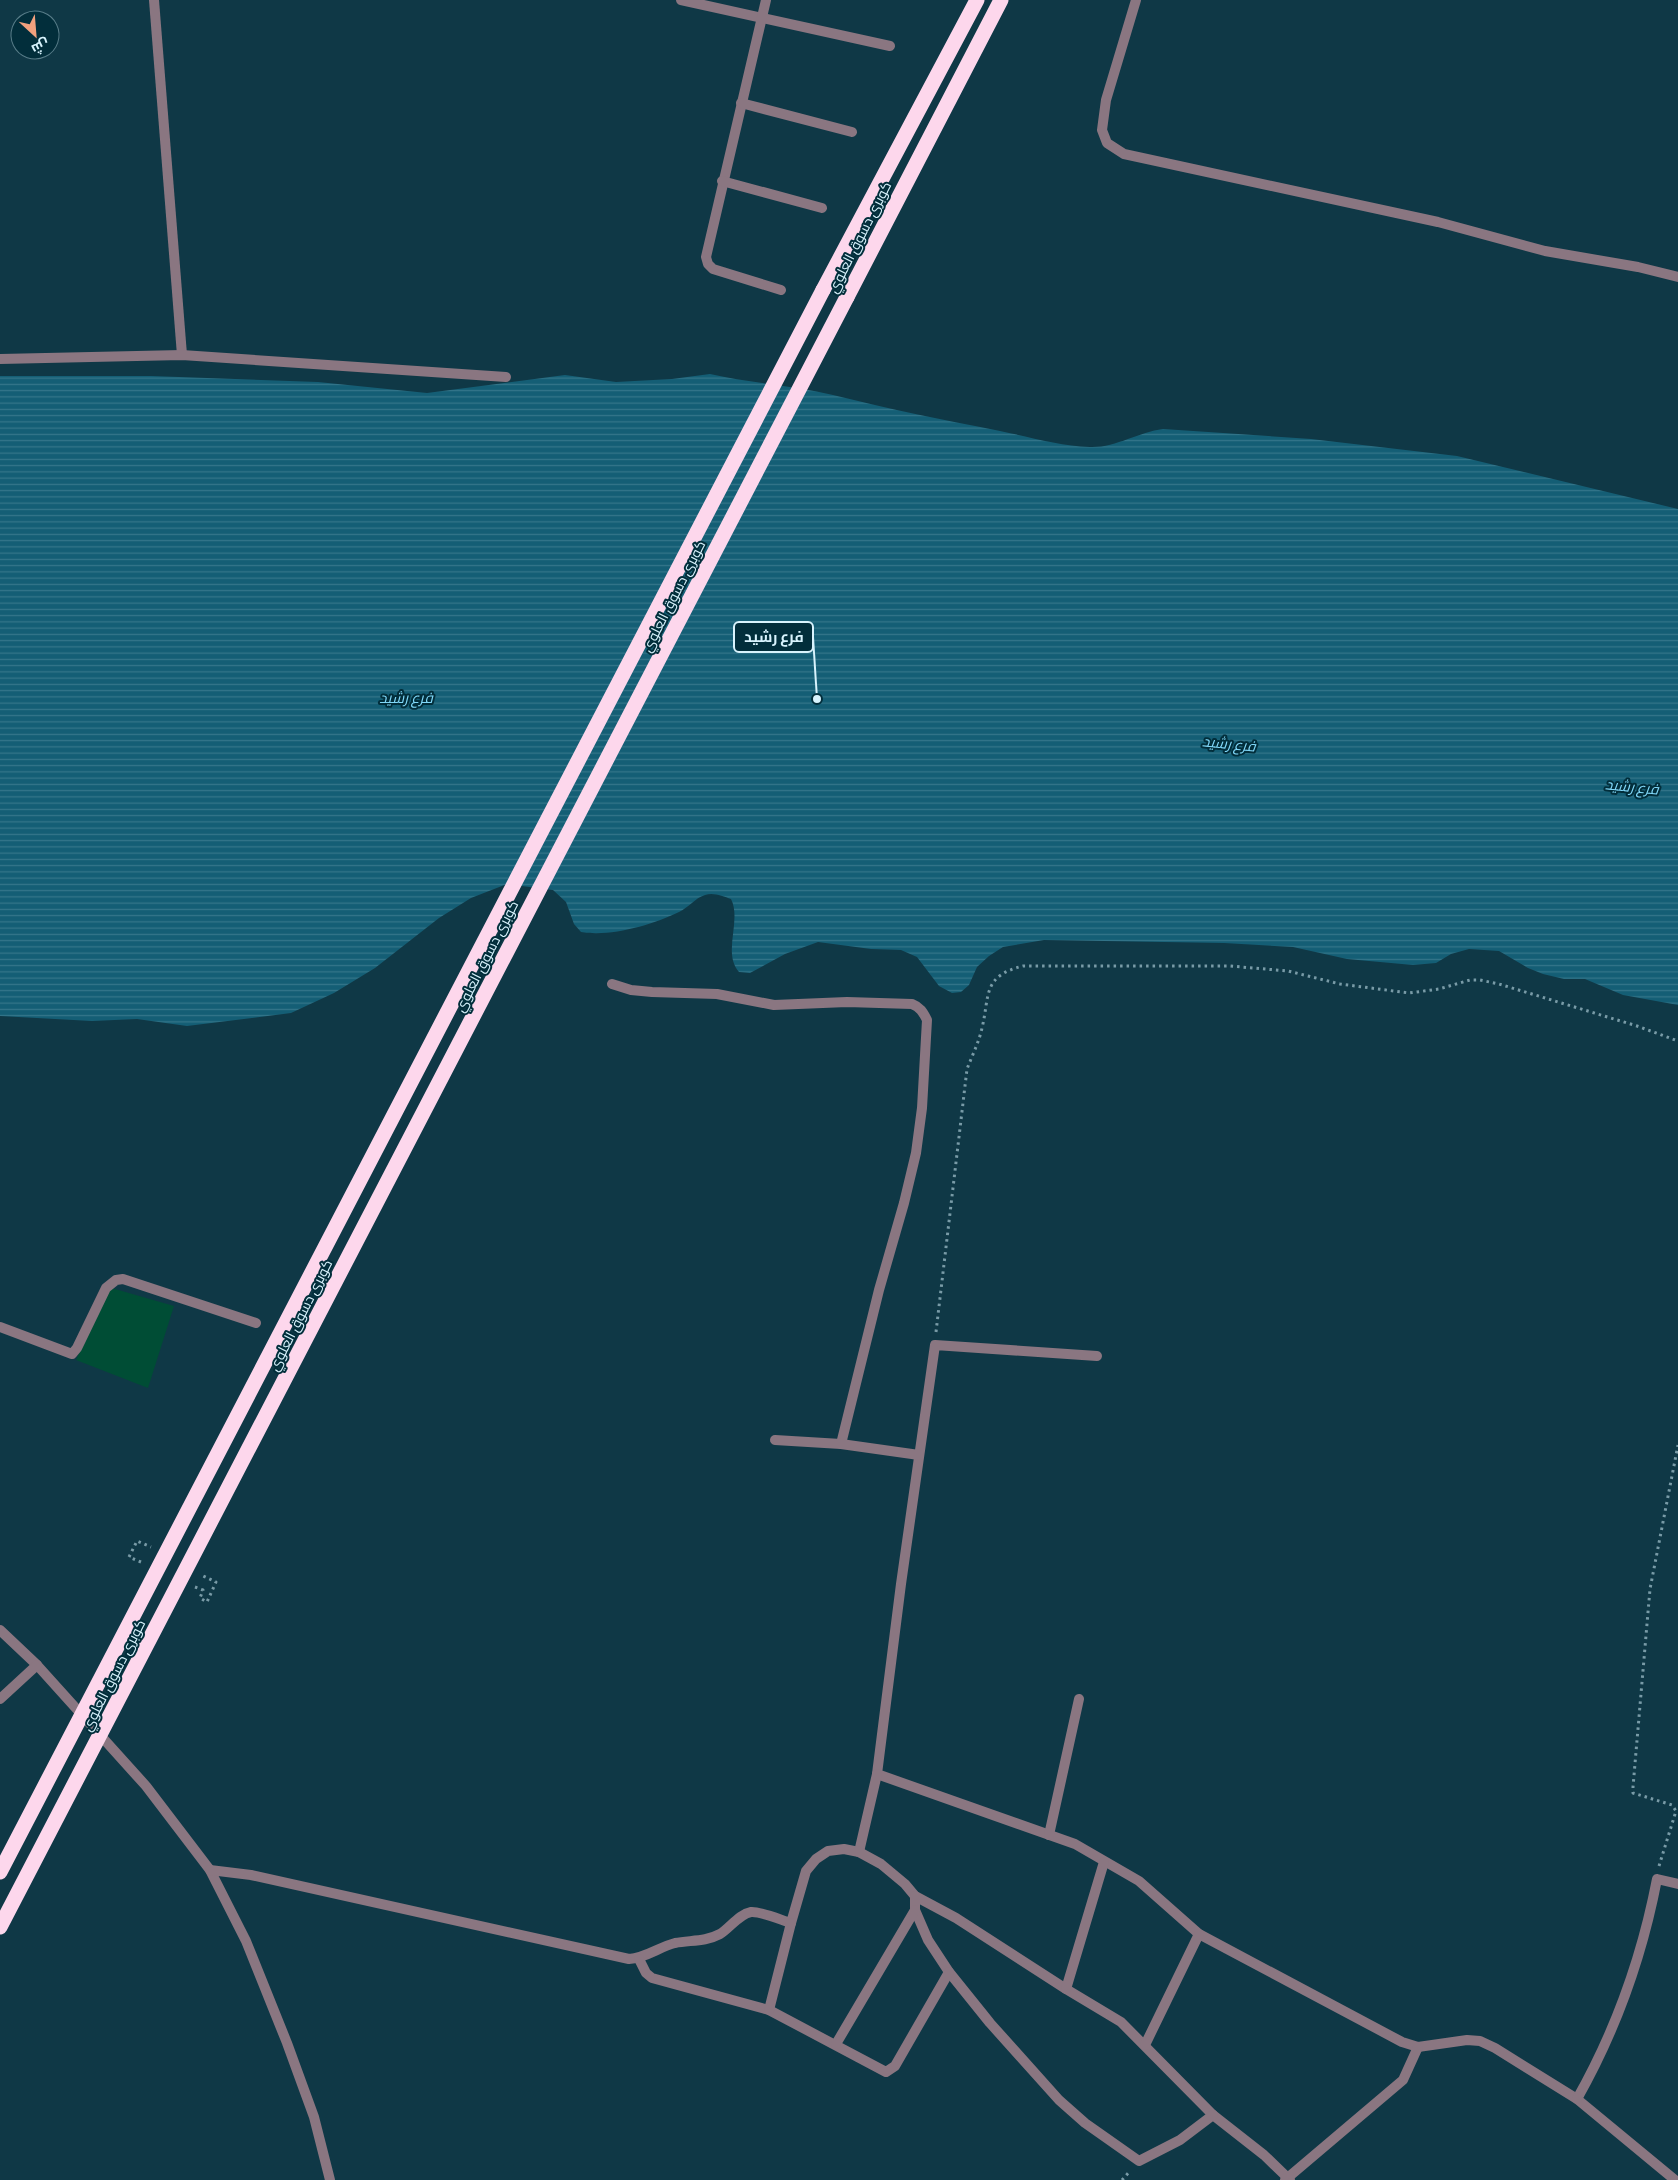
<svg xmlns="http://www.w3.org/2000/svg" width="1678" height="2180" viewBox="0 0 1678 2180" font-family="Barlow,Cairo,sans-serif">
<style>
.green{fill:#004d35}
.water{fill:url(#water-rules)}
.lines{fill:none;stroke-linecap:round;stroke-linejoin:round}
.path{stroke:#799ba7;stroke-width:3;stroke-dasharray:2.5 4;stroke-linecap:butt}
.street{stroke:#8a7681;stroke-width:10}
.highway{stroke:#fdd7ec;stroke-width:15}
.highway-bridge{stroke:#fdd7ec;stroke-width:15}
.labels{text-anchor:middle;dominant-baseline:central;stroke-width:4;stroke-linejoin:round;paint-order:stroke}
.street-label{font-size:14px;fill:#d8f3fd;stroke:#022e3b}
.water-label{font-size:15px;font-style:italic;fill:#81d8f9;stroke:#022e3b}
.leader{fill:none;stroke:#d8f3fd;stroke-width:2}
.callout-dot{fill:#d8f3fd;stroke:#022e3b;stroke-width:2}
.callout{fill:#022e3b;stroke:#d8f3fd;stroke-width:2}
.callout-label{font-size:15px;text-anchor:middle;font-weight:bold;fill:#d8f3fd}
</style>
<defs>
<pattern id="water-rules" width="6" height="5" patternUnits="userSpaceOnUse" patternTransform="scale(1.25)"><rect width="6" height="5" fill="#145e75"/><path d="M0 2.5h6" fill="none" stroke="#35768a"/></pattern>
</defs>
<rect width="100%" height="100%" fill="#0f3846"/>
<polygon class="green" points="108,1287 174,1306 148,1388 76,1360"/>
<path class="water" d="M710 374C751 383 793 386 833 395 889 409 944 420 1000 431 1030 437 1060 446 1090 447 1115 448 1139 432 1163 429L1311 439 1457 456 1678 509V1005L1623 995 1585 979H1564L1543 974 1528 968 1499 951 1469 949 1451 954 1436 963 1413 965 1347 959 1293 947 1224 943 1044 940 1003 947 989 956 977 967 969 985 961 992 952 993 939 986 917 957 901 950 871 949 818 942 785 954 750 973 739 972C722 953 742 921 731 899 723 896 713 892 705 895 695 898 688 908 679 912 652 925 611 937 581 932L574 924 566 902 553 890 507 884 471 898 439 918 375 968 334 993 291 1013 187 1026 137 1019 92 1021 0 1016V376H151L318 382 427 393 565 375 616 382 672 379Z"/>
<g class="lines">
<g class="path">
<path d="M936 1332 967 1069C972 1056 979 1042 982 1028 990 995 982 976 1023 966H1230L1288 971 1340 984 1409 993 1439 989 1470 980H1480L1499 984 1637 1026 1678 1041"/>
<polyline points="141,1562 129,1557 137,1541 151,1547"/>
<polyline points="195,1587 203,1590 200,1598 207,1602 216,1582 201,1575"/>
<polyline points="1659,1866 1676,1811 1672,1805 1633,1793 1633,1787 1650,1589 1678,1445"/>
<polyline points="1122,2180 1130,2171"/>
</g>
<g class="street">
<polyline points="154,0 182,355"/>
<polyline points="681,0 890,46"/>
<polyline points="766,0 706,257 708,264 713,269 781,290"/>
<polyline points="1136,0 1106,100 1102,130 1107,143 1124,154 1438,222 1545,251 1638,267 1678,277"/>
<polyline points="741,103 852,132"/>
<polyline points="722,181 822,208"/>
<polyline points="0,359 182,355 506,377"/>
<path d="M612 984 631 990 652 992 717 994 774 1005 847 1002 912 1004C920 1007 923 1012 927 1020L922 1108 916 1153 904 1203 879 1290 841 1444"/>
<polyline points="0,1327 72,1354 77,1348 106,1288 116,1280 123,1279 256,1323"/>
<polyline points="1097,1356 935,1345 901,1584 877,1774 1075,1844 1139,1881 1199,1934 1402,2042 1418,2047 1467,2040 1480,2041 1495,2048 1577,2099 1675,2180"/>
<polyline points="775,1440 841,1444 919,1455"/>
<polyline points="0,1630 37,1665 146,1786 210,1870 246,1941 287,2043 314,2117 330,2180"/>
<polyline points="0,1699 37,1665"/>
<polyline points="1049,1835 1079,1699"/>
<polyline points="859,1852 877,1774"/>
<path d="M210 1870 251 1875 629 1959C646 1958 659 1947 675 1943 691 1940 705 1942 720 1934 730 1928 739 1914 751 1912 760 1911 781 1920 791 1923L806 1871 816 1859 828 1851 844 1849 859 1852 881 1864 905 1884 915 1896 956 1918 1066 1989 1121 2022 1213 2115 1264 2155 1290 2180"/>
<polyline points="915,1896 915,1910 928,1940 949,1972 990,2023 1059,2100 1085,2123 1139,2161 1180,2140 1213,2115"/>
<polyline points="639,1959 646,1973 652,1978 769,2010 886,2072 895,2066 949,1972"/>
<polyline points="1066,1989 1104,1862"/>
<polyline points="769,2010 791,1923"/>
<polyline points="836,2044 915,1910"/>
<polyline points="1145,2045 1199,1934"/>
<path d="M1577 2099C1616 2030 1642 1957 1657 1879L1678 1884"/>
<polyline points="1285,2180 1403,2080 1418,2047"/>
</g>
<g class="highway">
<polyline points="823,290 977,0"/>
<polyline points="847,297 1001,0"/>
</g>
<g class="highway-bridge">
<polyline points="0,1872 823,290"/>
<polyline points="0,1927 847,297"/>
</g>
</g>
<g class="labels">
<g class="street-label">
<text transform="translate(859 237) rotate(-63)">كوبرى دسوق العلوي</text>
<text transform="translate(673 596) rotate(-63)">كوبرى دسوق العلوي</text>
<text transform="translate(486 956) rotate(-63)">كوبرى دسوق العلوي</text>
<text transform="translate(300 1315) rotate(-63)">كوبرى دسوق العلوي</text>
<text transform="translate(113 1675) rotate(-63)">كوبرى دسوق العلوي</text>
</g>
<g class="water-label">
<text x="406" y="697">فرع رشيد</text>
<text transform="translate(1229 743) rotate(6)">فرع رشيد</text>
<text transform="translate(1632 786) rotate(6)">فرع رشيد</text>
</g>
</g>
<path class="leader" d="M817 699L813 637"/>
<circle class="callout-dot" cx="817" cy="699" r="5"/>
<rect class="callout" x="734" y="622" width="79" height="30" rx="5"/>
<g class="callout-label">
<text x="774" y="642">فرع رشيد</text>
</g>
<g transform="translate(35 35) rotate(154)"><circle r="24" fill="#022e3b" stroke="#587d89"/>
<path d="M0-4L9 19L0 12L-9 19Z" fill="#f2a17e"/>
<text y="-8" font-size="14" font-weight="bold" text-anchor="middle" fill="#d8f3fd">ش</text>
</g>
</svg>
